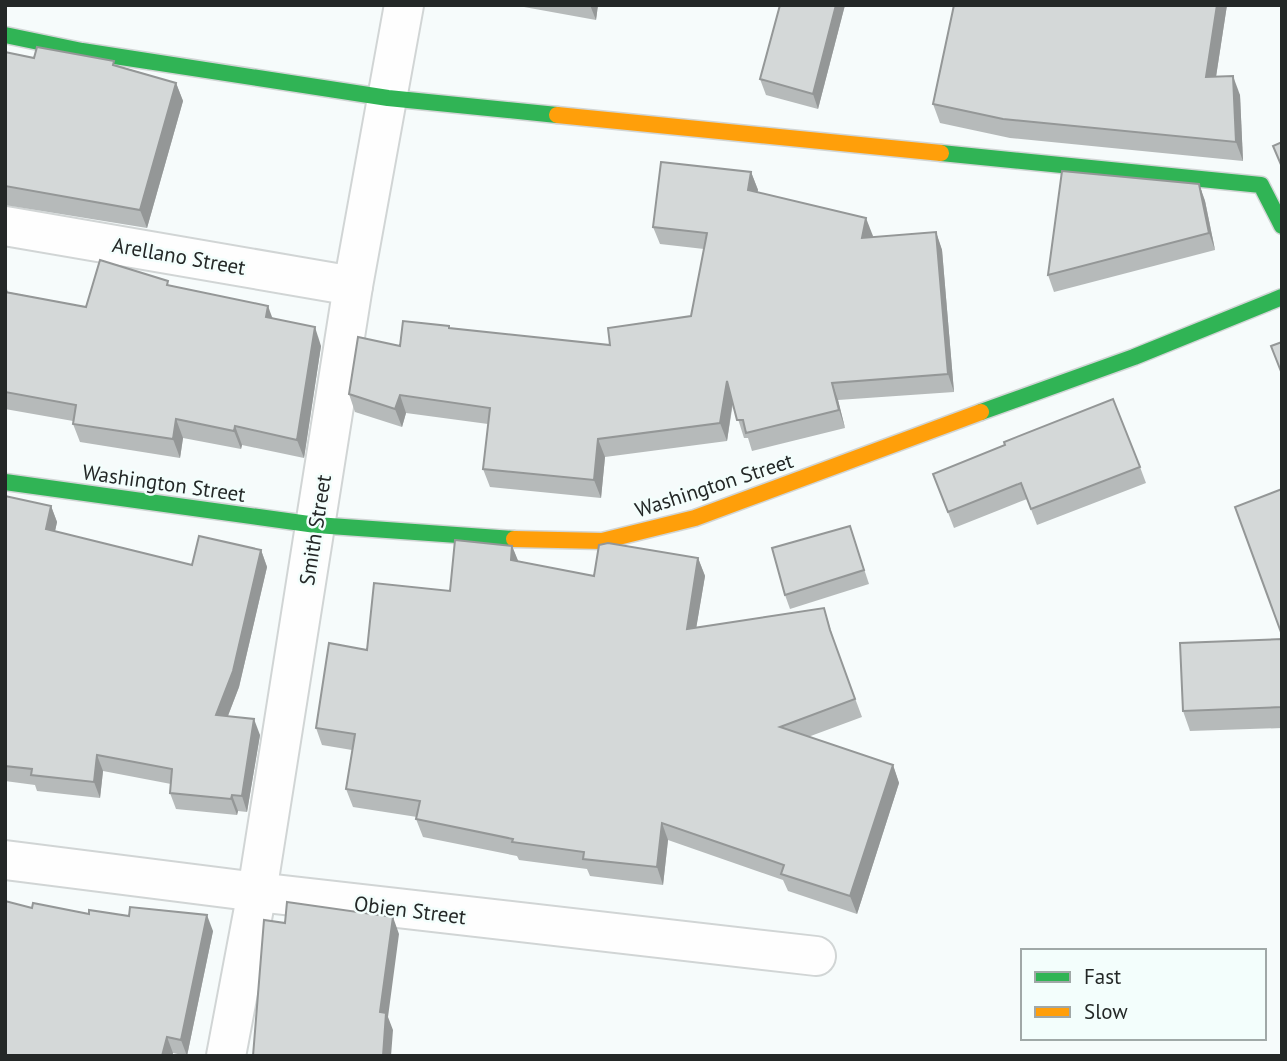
<svg xmlns="http://www.w3.org/2000/svg" width="1287" height="1061" viewBox="0 0 1287 1061" font-family="'PT Sans',sans-serif">
<style>
.lines{fill:none;stroke-linecap:round;stroke-linejoin:round}
.street-casing{stroke:#d1d5d5;stroke-width:42}
.fast-casing{stroke:#d1d5d5;stroke-width:19}
.slow-casing{stroke:#d1d5d5;stroke-width:19}
.street{stroke:#fefefe;stroke-width:38}
.fast{stroke:#30b455;stroke-width:16}
.slow{stroke:#ff9f0a;stroke-width:16}
.wall{fill:#b6baba}
.shaded-wall{fill:#949797}
.building{fill:#d4d8d8;stroke:#949797;stroke-width:2}
.labels{text-anchor:middle;dominant-baseline:central;stroke-width:5;stroke-linejoin:round;paint-order:stroke}
.street-label{font-size:21px;fill:#242827;stroke:#f3fefc}
</style>
<rect width="100%" height="100%" fill="#f6fbfb"/>
<g class="lines">
<defs>
<g id="street">
<polyline points="5,226 353,286"/>
<polyline points="5,860 257,892 816,956"/>
<polyline points="226,1056 257,892 353,286 404,5"/>
</g>
<g id="fast">
<polyline points="5,35 82,51 388,98 557,115"/>
<polyline points="941,153 1261,185 1282,226"/>
<polyline points="981,412 1134,357 1282,297"/>
<polyline points="5,482 316,525 514,539"/>
</g>
<g id="slow">
<polyline points="557,115 941,153"/>
<polyline points="514,539 602,541 695,518 981,412"/>
</g>
</defs>
<use href="#street" class="street-casing"/>
<use href="#fast" class="fast-casing"/>
<use href="#slow" class="slow-casing"/>
<use href="#street" class="street"/>
<use href="#fast" class="fast"/>
<use href="#slow" class="slow"/>
</g>
<g class="wall">
<polygon points="513,5 598,5 596,20"/>
<polygon points="845,5 818,109 766,95 760,79"/>
<polygon points="1227,5 1216,77 1240,95 1243,161 1010,138 940,123 933,104"/>
<polygon points="5,52 34,58 116,65 176,83 183,101 147,228 5,205"/>
<polygon points="751,172 758,190 757,192 873,236 873,237 936,232 942,250 954,392 838,400 845,428 752,451 748,438 744,438 733,403 727,441 605,457 601,498 490,487 483,469 488,424 406,413 402,427 355,412 349,394 400,346 450,328 610,345 691,316 704,249 660,244 653,227"/>
<polygon points="1199,184 1205,201 1215,250 1054,292 1048,275"/>
<polygon points="5,283 8,292 86,307 170,286 273,318 321,346 304,458 242,445 241,449 183,438 180,458 80,442 73,424 73,421 5,409"/>
<polygon points="1140,467 1146,483 1037,525 1027,499 954,528 933,474"/>
<polygon points="5,496 51,506 57,522 55,531 192,565 261,550 267,567 239,687 228,716 260,735 247,812 238,811 237,815 176,809 170,793 171,784 103,771 100,798 37,791 35,785 5,781"/>
<polygon points="850,526 869,584 790,609 785,595"/>
<polygon points="512,546 518,561 594,576 698,558 705,576 696,628 824,608 836,647 862,717 808,737 893,765 899,783 857,914 788,891 783,880 668,840 663,885 590,876 587,869 519,860 517,856 423,837 416,819 417,817 353,807 346,789 352,750 322,745 316,728 367,650 450,591"/>
<polygon points="1282,639 1282,728 1190,731 1183,711"/>
<polygon points="32,908 89,914 213,931 187,1056 173,1053 172,1056 5,1056"/>
</g>
<g class="shaded-wall">
<polygon points="590,5 598,5 596,20"/>
<polygon points="836,5 845,5 818,109 813,94"/>
<polygon points="1217,5 1227,5 1213,96 1206,77"/>
<polygon points="1233,76 1240,95 1243,161 1236,142"/>
<polygon points="176,83 183,101 147,228 140,210"/>
<polygon points="751,172 758,190 754,208 748,190"/>
<polygon points="1199,184 1205,201 1215,250 1209,233"/>
<polygon points="866,218 873,236 868,256 862,238"/>
<polygon points="936,232 942,250 954,392 948,374"/>
<polygon points="268,306 275,325 266,317"/>
<polygon points="315,327 321,346 304,458 297,440"/>
<polygon points="727,381 733,399 727,441 720,423"/>
<polygon points="832,383 838,400 845,428 839,410"/>
<polygon points="400,395 406,413 402,427 395,409"/>
<polygon points="176,419 183,438 180,458 173,439"/>
<polygon points="235,426 242,445 241,449 234,431"/>
<polygon points="598,439 605,457 601,498 594,480"/>
<polygon points="51,506 57,522 52,545 46,529"/>
<polygon points="512,546 519,563 511,560"/>
<polygon points="261,550 267,567 239,687 222,731 216,715"/>
<polygon points="698,558 705,576 693,647 687,629"/>
<polygon points="254,719 260,735 247,812 242,796"/>
<polygon points="97,755 103,771 100,798 94,782"/>
<polygon points="893,765 899,783 857,914 850,896"/>
<polygon points="232,795 238,811 237,815 231,799"/>
<polygon points="662,823 668,840 663,885 657,867"/>
<polygon points="207,915 213,931 187,1056 181,1040"/>
<polygon points="393,917 399,934 388,1017 393,1030 391,1056 383,1056 380,1012"/>
<polygon points="167,1037 173,1053 172,1056 162,1056"/>
</g>
<g class="building">
<polygon points="780,5 836,5 813,94 760,79"/>
<polygon points="954,5 1217,5 1206,77 1233,76 1236,142 1003,119 933,104"/>
<polygon points="37,47 114,61 113,65 176,83 140,210 5,186 5,52 34,58"/>
<polygon points="1282,142 1282,167 1273,146"/>
<polygon points="661,162 751,172 748,190 866,218 862,238 936,232 948,374 832,383 839,410 746,433 743,420 737,420 727,381 720,423 598,439 594,480 483,469 490,408 400,395 395,409 349,394 358,337 400,346 403,321 449,326 449,328 610,345 608,328 691,316 707,233 653,227"/>
<polygon points="1062,171 1199,184 1209,233 1048,275"/>
<polygon points="100,260 168,281 167,285 268,306 266,317 315,327 297,440 235,426 234,431 176,419 173,439 73,424 76,405 5,392 5,292 86,307"/>
<polygon points="1282,342 1282,374 1271,346"/>
<polygon points="1113,399 1140,467 1031,509 1021,483 948,512 933,474 1005,445 1004,442"/>
<polygon points="1282,489 1282,635 1235,507"/>
<polygon points="5,496 51,506 46,529 192,565 199,536 261,550 233,671 216,715 254,719 242,796 232,795 231,799 170,793 172,769 97,755 94,782 31,775 32,769 5,766"/>
<polygon points="850,526 864,570 785,595 772,548"/>
<polygon points="455,540 512,546 511,560 594,576 599,545 608,543 698,558 687,629 824,608 830,630 855,699 780,727 893,765 850,896 781,874 784,865 662,823 657,867 583,859 584,852 512,842 513,839 416,819 420,801 346,789 355,734 316,728 329,643 367,650 374,583 450,591"/>
<polygon points="1282,639 1282,707 1183,711 1180,643"/>
<polygon points="5,901 32,908 33,903 89,914 89,910 129,916 130,907 207,915 181,1040 167,1037 162,1056 5,1056"/>
<polygon points="287,902 393,917 380,1012 386,1013 383,1056 253,1056 264,920 285,923"/>
</g>
<g class="labels">
<g class="street-label">
<text transform="translate(179 256) rotate(10)">Arellano Street</text>
<text transform="translate(164 483) rotate(8)">Washington Street</text>
<text transform="translate(714 485) rotate(-18)">Washington Street</text>
<text transform="translate(315 530) rotate(-81)">Smith Street</text>
<text transform="translate(410 910) rotate(7)">Obien Street</text>
</g>
</g>
<rect width="1287" height="1061" fill="none" stroke="#242827" stroke-width="14"/>
<rect x="1021" y="949" width="245" height="91" fill="#f3fefc" stroke="#a0a8a7" stroke-width="2"/>
<rect x="1035" y="972" width="35" height="10" fill="#30b455" stroke="#a0a8a7" stroke-width="2"/>
<text x="1084" y="984" font-size="21" fill="#242827">Fast</text>
<rect x="1035" y="1007" width="35" height="10" fill="#ff9f0a" stroke="#a0a8a7" stroke-width="2"/>
<text x="1084" y="1019" font-size="21" fill="#242827">Slow</text>
</svg>
